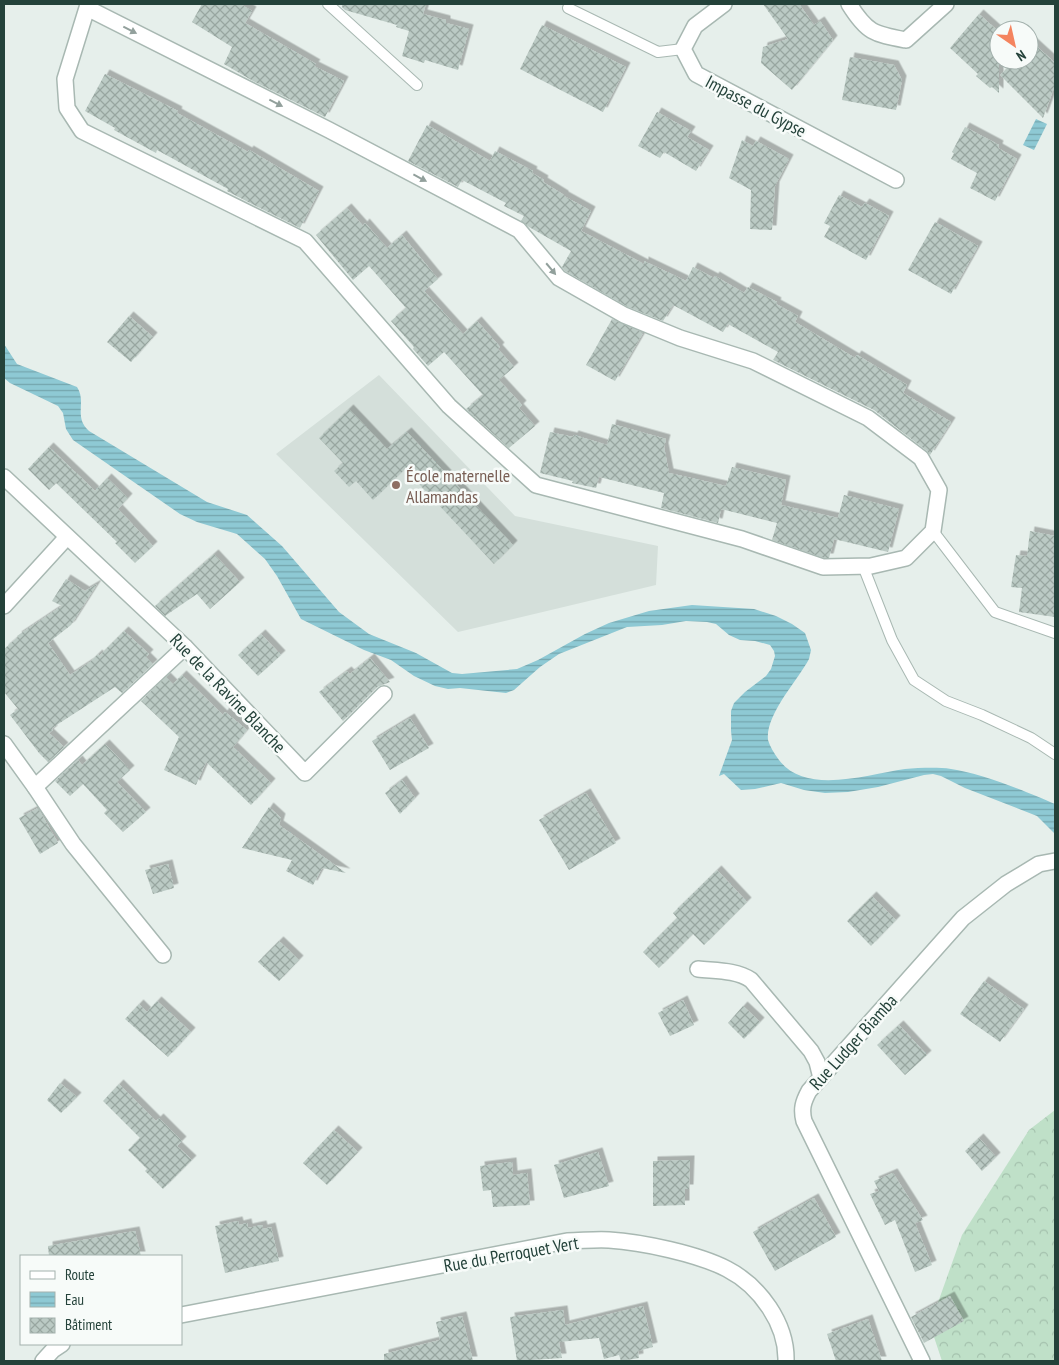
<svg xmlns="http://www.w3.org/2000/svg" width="1059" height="1365" viewBox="0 0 1059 1365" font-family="'PT Sans Narrow',sans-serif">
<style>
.built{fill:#d4dfda}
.forest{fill:url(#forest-crowns)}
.water{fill:url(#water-rules)}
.building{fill:url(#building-cross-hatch);filter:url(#shadow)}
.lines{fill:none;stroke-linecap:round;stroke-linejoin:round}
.lane-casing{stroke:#a8b8b2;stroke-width:12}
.street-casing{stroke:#a8b8b2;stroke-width:18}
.lane{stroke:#fff;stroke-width:10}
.street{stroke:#fff;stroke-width:15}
.oneway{fill:#92a09c}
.education-dot{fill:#8d6e63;stroke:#f7fbf9;stroke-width:2}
.labels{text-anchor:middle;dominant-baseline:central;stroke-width:5;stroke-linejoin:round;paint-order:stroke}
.street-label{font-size:18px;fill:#24423a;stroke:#f7fbf9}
.education-label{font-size:18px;fill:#785e54;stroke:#f7fbf9;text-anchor:start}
</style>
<defs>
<pattern id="forest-crowns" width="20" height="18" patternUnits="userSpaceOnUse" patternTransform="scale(1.25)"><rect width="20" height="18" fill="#bfe0c8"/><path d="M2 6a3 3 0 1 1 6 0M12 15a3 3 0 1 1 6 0" fill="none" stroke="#a4c1ad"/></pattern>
<pattern id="water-rules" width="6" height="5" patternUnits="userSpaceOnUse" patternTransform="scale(1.25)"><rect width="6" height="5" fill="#8ec9d4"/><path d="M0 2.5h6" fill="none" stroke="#74a5ad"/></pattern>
<pattern id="building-cross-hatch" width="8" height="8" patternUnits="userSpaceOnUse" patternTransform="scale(1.25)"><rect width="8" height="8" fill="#bbcac4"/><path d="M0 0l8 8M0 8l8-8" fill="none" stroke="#98a6a0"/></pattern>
<filter id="shadow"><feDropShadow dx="4.5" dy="-4.5" stdDeviation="0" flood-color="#0004"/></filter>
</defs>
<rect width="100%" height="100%" fill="#e6efeb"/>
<polygon class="built" points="379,375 515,516 658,546 656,585 458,632 276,454"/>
<polygon class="forest" points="1055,1110 1055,1361 942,1361 930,1325 962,1235 1029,1130"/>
<g class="water">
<polygon points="1036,119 1047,124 1034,150 1023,145"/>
<path d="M4 344 17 364 77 387C87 402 73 417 89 431L207 502 247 515 282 546 339 612 369 634 416 653 452 673 462 674 517 669 538 660 585 634 609 623 649 611 692 605 754 609 776 616 792 624 805 633 811 650 809 659C798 680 765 715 768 740 770 747 774 753 779 760 806 796 868 774 905 769 919 768 937 767 951 769 981 773 1027 792 1055 804V834L1037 816 965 788 941 776 933 774 924 775 878 787 848 792 825 793 804 790 781 783 755 789 741 790 724 774 719 776 732 740 731 731V711L734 703 745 692 766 676 771 669 775 656 774 651 770 645 755 641 740 640 729 635 716 624 707 622 686 621 662 625 627 627 559 654 540 667 514 690 506 693 460 688 448 689 435 686 414 676 391 660 364 650 301 619 277 576 265 559 237 534 197 522 180 514 73 440 66 429 63 413 58 406 10 383 4 378Z"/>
</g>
<g class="building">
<polygon points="202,4 240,4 252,11 245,23 316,64 314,66 344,81 325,117 253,81 224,64 232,47 192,22"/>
<polygon points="342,4 426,4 423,14 446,20 446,23 469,29 458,70 425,60 424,63 402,56 409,31 396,27 397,25 345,10 342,7"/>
<polygon points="763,4 799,4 814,25 820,21 833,40 792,90 761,63 763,47 788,39"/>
<polygon points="979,14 999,32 999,93 992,87 990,88 976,76 978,74 950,48"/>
<polygon points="542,25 626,67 603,112 520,69"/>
<polygon points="1032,42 1055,63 1055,85 1043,118 1000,75 1015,60 1029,60 1029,45"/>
<polygon points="850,57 894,65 902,80 896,110 842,100"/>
<polygon points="105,74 178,111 177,113 248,152 249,150 319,191 300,228 250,203 227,191 228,189 157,150 156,153 114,130 115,128 85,111"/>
<polygon points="657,112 691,131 687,137 709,150 696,171 664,152 660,158 638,146"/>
<polygon points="427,125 490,161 495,151 533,171 532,173 544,180 543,182 564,195 564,196 591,211 581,231 644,264 644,261 686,281 693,267 714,278 715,276 744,293 748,287 777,302 776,304 798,316 795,322 855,358 857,355 907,385 903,393 951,422 930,455 927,451 874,410 773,360 778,352 728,324 723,332 673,305 663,321 628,307 565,271 562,267 571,251 529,227 521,221 524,216 504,206 506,203 462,180 458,187 408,161"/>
<polygon points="965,127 999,145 998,148 1017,159 995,201 970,188 977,173 951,159 954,153 952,152"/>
<polygon points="742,140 753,146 756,141 789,159 775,186 772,230 750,229 751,190 729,178"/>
<polygon points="839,195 862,207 865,203 889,216 866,260 824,237 830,226 824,223"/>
<polygon points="347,208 363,226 365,223 387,248 402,235 438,279 424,291 463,334 477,321 500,347 498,349 514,367 499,380 522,405 519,408 535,426 509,448 466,409 483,395 444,352 428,366 413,349 414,347 391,321 406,308 369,266 353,280 316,235"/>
<polygon points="935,222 978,246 951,294 908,270"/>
<polygon points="129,316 153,337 131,362 107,342"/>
<polygon points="612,319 643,333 615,381 586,365"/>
<polygon points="349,409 387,449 407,432 513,545 494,564 405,469 373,500 356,481 349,487 334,471 343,463 319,438"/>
<polygon points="612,424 666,439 664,447 669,473 726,486 732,467 786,480 781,505 838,518 844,495 899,509 888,552 834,539 829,558 824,558 772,540 777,523 721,509 718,523 661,508 664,493 599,477 596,488 572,483 573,481 540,473 550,432 573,437 574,435 607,445"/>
<polygon points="49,447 95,491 107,478 128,498 118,509 153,546 135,563 115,543 117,542 56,483 49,490 28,469"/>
<polygon points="1030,531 1055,536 1055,617 1019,612 1022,588 1011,587 1016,555 1027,556"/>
<polygon points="214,554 240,582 210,609 197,594 165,616 155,606"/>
<polygon points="66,579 85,591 97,584 71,625 48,643 70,675 90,662 98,654 99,656 124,631 149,654 146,657 153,664 122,693 115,687 52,728 53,730 49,733 64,747 48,762 39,753 10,715 18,709 4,692 4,649 18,637 17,636 62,606 52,601"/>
<polygon points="261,634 281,655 258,676 238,655"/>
<polygon points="370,658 390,682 377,687 343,721 319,692 347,671 350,674"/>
<polygon points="182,675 223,715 225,712 247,730 233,747 271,783 251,805 206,762 196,785 164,770 179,737 141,701 166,677 173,684"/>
<polygon points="410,718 429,748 390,770 372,741"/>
<polygon points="105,744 130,770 117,782 146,812 123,832 104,813 107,810 83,784 70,796 55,781 78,760 82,765"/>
<polygon points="402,780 415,798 400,814 385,793"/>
<polygon points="586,793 616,843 569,870 539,820"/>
<polygon points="269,807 281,818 279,825 346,873 322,868 313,885 286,871 292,860 242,848"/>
<polygon points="38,808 58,843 40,854 19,818"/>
<polygon points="168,864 174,888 153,894 145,870"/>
<polygon points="717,870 747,902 704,945 693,934 659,968 643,952 677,918 673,913"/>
<polygon points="872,896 896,920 871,946 847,921"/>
<polygon points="279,941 299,960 279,981 258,962"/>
<polygon points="984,981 1024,1009 1000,1042 960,1014"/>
<polygon points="683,1000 694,1025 670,1036 658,1013"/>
<polygon points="157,1001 191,1032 168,1057 125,1019 139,1004 147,1012"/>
<polygon points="743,1006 760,1022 744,1039 728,1023"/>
<polygon points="899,1025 927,1055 905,1075 877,1045"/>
<polygon points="60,1083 77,1097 61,1113 47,1100"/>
<polygon points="119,1084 156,1121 159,1118 182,1141 177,1146 192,1160 163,1189 145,1171 147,1169 128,1150 140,1138 103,1101"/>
<polygon points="334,1130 358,1152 327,1185 303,1163"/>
<polygon points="979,1138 996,1157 982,1171 965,1151"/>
<polygon points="598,1152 609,1186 564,1198 554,1165"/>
<polygon points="690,1160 689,1189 685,1189 685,1205 653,1206 653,1161"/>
<polygon points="512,1162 513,1175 527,1173 530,1205 493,1207 491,1190 483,1191 480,1166"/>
<polygon points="893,1173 923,1220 915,1223 932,1265 915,1272 895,1220 885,1225 870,1194 879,1191 874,1181"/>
<polygon points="814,1198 836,1237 775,1271 753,1232"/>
<polygon points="238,1221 239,1225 247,1223 248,1228 262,1225 263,1229 271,1227 279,1261 225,1273 215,1226"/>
<polygon points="135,1231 141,1256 49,1256 48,1246"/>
<polygon points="950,1296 964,1321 924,1343 911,1317"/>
<polygon points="643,1306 653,1347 638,1351 639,1358 621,1361 619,1355 604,1359 599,1338 559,1342 562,1358 517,1361 510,1317 563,1310 565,1325"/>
<polygon points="462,1316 473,1361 384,1361 384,1354 440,1340 436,1322"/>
<polygon points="868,1319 882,1361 836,1361 827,1334"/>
</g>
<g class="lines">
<defs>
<g id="lane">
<polyline points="328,4 417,85"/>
<polyline points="568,8 658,52 683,49"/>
<polyline points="933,531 995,612 1055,633"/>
<polyline points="863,566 892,640 914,680 946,701 982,715 1031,738 1055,754"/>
</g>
<g id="street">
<polyline points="724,4 695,26 683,49 696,74 896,180"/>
<path d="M849 4C867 33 874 34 906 40L946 4"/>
<polyline points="87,8 329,130 519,230 559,278 624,315 680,338 753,361 868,418 921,458 939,490 933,531 906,558 871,566 823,567 742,539 536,485 449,406 305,241 82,131 67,108 65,79 87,8 88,4"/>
<polyline points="4,477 185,647 305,773 384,694"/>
<polyline points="4,606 67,537"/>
<polyline points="4,744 35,787 73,844 163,955"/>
<polyline points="35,787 185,647"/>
<path d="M698 969C716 971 736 970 751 980L811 1051 817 1062 821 1078"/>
<path d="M181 1315 567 1241C581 1241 595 1239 609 1240 642 1242 698 1254 727 1269 760 1286 787 1324 786 1361"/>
<polyline points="43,1361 53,1350 62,1344"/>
<path d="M922 1361 804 1121C801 1109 803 1102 809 1091L963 918 1006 884 1039 864 1055 861"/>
</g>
</defs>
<use href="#lane" class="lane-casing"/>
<use href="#street" class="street-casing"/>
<use href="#lane" class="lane"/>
<use href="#street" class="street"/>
</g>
<defs><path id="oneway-solid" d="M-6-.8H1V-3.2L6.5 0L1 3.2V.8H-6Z" transform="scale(1.25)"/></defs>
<g class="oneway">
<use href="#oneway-solid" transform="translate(130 30) rotate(27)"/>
<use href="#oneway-solid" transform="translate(276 103) rotate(27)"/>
<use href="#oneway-solid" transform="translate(420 178) rotate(28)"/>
<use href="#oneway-solid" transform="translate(551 269) rotate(50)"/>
</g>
<circle class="education-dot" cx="396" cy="485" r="5"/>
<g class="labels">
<g class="street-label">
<text transform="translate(756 106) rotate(28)">Impasse du Gypse</text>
<text transform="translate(228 693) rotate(46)">Rue de la Ravine Blanche</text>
<text transform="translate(853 1042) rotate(-48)">Rue Ludger Biamba</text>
<text transform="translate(511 1254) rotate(-10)">Rue du Perroquet Vert</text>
</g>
<g class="education-label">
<text x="406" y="475">École maternelle<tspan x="406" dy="21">Allamandas</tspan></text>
</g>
</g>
<rect width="1059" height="1365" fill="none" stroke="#24423a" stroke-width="10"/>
<rect x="20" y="1255" width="162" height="90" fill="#f7fbf9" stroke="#a3b1ad"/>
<rect x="30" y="1271" width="25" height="8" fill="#ffffff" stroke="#a3b1ad"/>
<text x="65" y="1280" font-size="15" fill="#24423a">Route</text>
<rect x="30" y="1292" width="25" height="15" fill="url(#water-rules)" stroke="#a3b1ad"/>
<text x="65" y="1305" font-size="15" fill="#24423a">Eau</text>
<rect x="30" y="1318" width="25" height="15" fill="url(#building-cross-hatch)" stroke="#a3b1ad"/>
<text x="65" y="1330" font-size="15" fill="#24423a">Bâtiment</text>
<g transform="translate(1014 45) rotate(146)"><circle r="24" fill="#f7fbf9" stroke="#a3b1ad"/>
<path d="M0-4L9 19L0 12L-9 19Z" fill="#f4845f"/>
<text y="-8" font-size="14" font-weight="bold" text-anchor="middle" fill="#24423a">N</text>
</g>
</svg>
